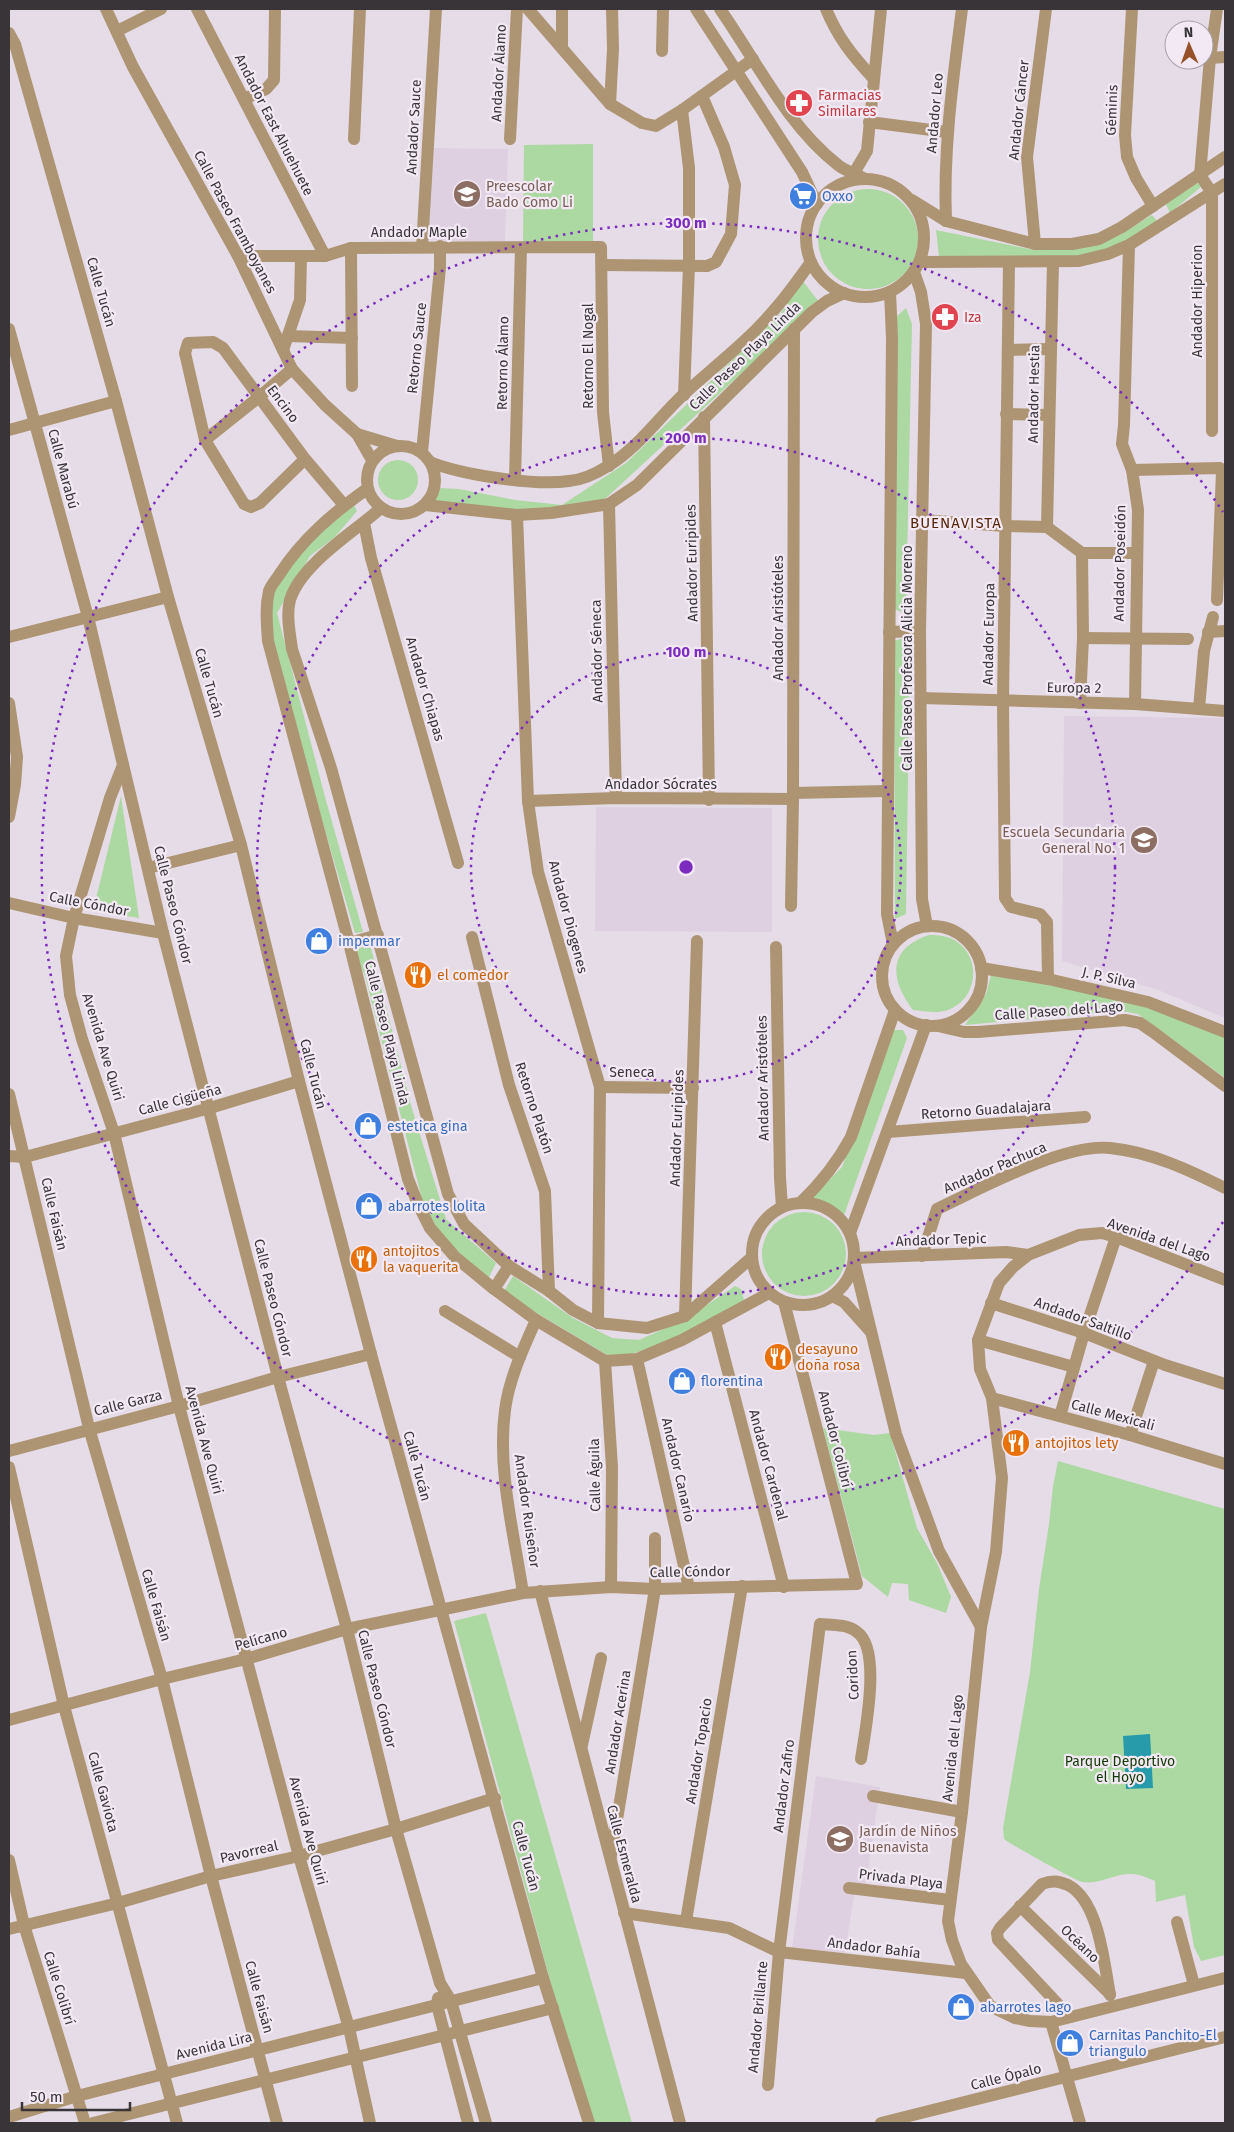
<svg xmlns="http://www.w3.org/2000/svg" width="1234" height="2132" viewBox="0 0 1234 2132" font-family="'Fira Sans',sans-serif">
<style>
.built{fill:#ded0e1}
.green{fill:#acd8a1}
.water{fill:#279ba9}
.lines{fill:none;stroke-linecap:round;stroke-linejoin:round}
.minor{stroke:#ad9472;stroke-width:12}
.ring{fill:none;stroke:#7b2cbf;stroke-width:2.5;stroke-dasharray:2.5 5}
.labels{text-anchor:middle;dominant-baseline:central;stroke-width:4.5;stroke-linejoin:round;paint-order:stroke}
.street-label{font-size:14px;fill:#383438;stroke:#f3e9f5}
.health-label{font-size:14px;fill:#be3a42;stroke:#f3e9f5;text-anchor:start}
.education-label{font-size:14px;fill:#785e54;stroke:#f3e9f5;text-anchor:start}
.shop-label{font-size:14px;fill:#366cbe;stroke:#f3e9f5;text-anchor:start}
.food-label{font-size:14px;fill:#c56008;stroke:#f3e9f5;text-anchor:start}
.park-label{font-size:14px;fill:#123b04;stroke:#f3e9f5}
.neighbourhood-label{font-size:15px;letter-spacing:1px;fill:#552608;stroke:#f3e9f5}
.centre{fill:#7b2cbf;stroke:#f3e9f5;stroke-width:2.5}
.ring-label{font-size:15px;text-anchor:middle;font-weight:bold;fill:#7b2cbf;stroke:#f3e9f5;stroke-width:4.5;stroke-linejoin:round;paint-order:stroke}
</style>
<rect width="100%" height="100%" fill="#e6dce7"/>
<g class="built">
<polygon points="431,148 508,149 505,242 424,240"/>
<polygon points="1064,716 1225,718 1225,1018 1158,990 1062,961"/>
<polygon points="596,807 772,808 772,932 595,931"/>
<polygon points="816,1776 880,1787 865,1892 855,1891 844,1957 792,1949"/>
</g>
<g class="green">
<polygon points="593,144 593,241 523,243 524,145"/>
<polygon points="1197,183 1202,186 1170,213 1166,204"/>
<circle cx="868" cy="239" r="50"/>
<polygon points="1152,215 1158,222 1122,246 1075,260 939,257 936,230 1034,250 1119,235"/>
<polygon points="802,280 819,302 606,498 574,508 510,511 433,501 438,488 459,489 515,500 562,505 626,463 781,313"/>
<polygon points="906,308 912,324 906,608 902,612 894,609 896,317"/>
<circle cx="398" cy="480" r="20"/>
<polygon points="353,503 357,511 335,537 310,556 277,613 325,797 363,932 355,933 271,645 271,592 300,552"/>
<polygon points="904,638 910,641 906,914 895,919 894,641"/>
<polygon points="121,796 139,918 93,911"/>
<path d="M929 935C939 935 948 936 956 941 982 958 978 999 948 1010 937 1014 925 1011 913 1010 890 979 887 949 929 935Z"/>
<polygon points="370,944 412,1109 446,1219 496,1263 488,1279 442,1237 423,1203 365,976 352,949"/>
<polygon points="991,975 1118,996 1225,1037 1225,1078 1138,1014 1122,1011 965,1025 986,994"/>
<polygon points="894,1030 903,1030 907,1038 843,1218 835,1211 810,1200 842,1167"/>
<circle cx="804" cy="1254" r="42"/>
<polygon points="513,1276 573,1318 612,1338 639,1340 686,1319 735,1286 741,1289 744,1300 678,1340 614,1359 503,1293"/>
<polygon points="823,1428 874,1435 890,1433 917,1528 938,1565 951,1597 946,1613 909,1600 908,1584 892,1583 888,1597 862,1576"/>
<path d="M1058 1461 1225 1509V1955L1201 1961 1194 1947 1185 1895 1156 1902 1155 1881C1148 1878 1140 1874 1132 1874 1115 1873 1099 1885 1082 1882 1076 1881 1010 1844 1004 1839L1003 1828 1030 1672 1039 1589 1049 1524 1053 1486Z"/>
<polygon points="486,1613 632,2123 588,2123 454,1621"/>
</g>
<polygon class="water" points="1150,1734 1153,1788 1126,1789 1123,1736"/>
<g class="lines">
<g class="minor">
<polyline points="106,9 133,67 238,256 292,369 325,405 357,434 372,460"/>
<polyline points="197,9 325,256"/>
<polyline points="528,9 610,104 642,123 656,126 682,110 753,59"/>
<polyline points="696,9 802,172 817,204"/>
<path d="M720 9C757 62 787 125 838 165 845 171 857 174 865 179"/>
<path d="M826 9C838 38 852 55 873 78"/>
<polyline points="1132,9 1125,135 1127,157 1136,178 1153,206"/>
<polyline points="117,31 161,9"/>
<polyline points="9,33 15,44 116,401 168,597 241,845 299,1081 371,1354 441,1609 543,1978 589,2123"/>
<polyline points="562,48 562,9"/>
<polyline points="662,51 663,9"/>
<polyline points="1210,58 1225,57"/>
<polyline points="244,99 266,89 274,80 275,9"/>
<polyline points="610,104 613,49 612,9"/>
<polyline points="682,110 689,168 689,265 684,395"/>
<polyline points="869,122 947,132"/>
<polyline points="354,139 360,9"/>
<polyline points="510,139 517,9"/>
<polyline points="854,173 867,151 881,9"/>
<circle cx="865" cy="238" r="59"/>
<polyline points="912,200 946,221 1035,244 1072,244 1099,239 1122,227 1225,157"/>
<path d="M946 221C943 149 953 79 962 9"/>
<polyline points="1035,244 1027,157 1046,9"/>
<polyline points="1129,245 1124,425 1122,444 1132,470 1138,510 1135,704"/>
<polyline points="422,247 436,9"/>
<polyline points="351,248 352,386"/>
<polyline points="238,256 325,256 351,248 601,247 603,412 609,466"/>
<polyline points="920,262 1079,261 1108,254 1129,245 1225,184"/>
<polyline points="1009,263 1003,702 1005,898 1011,907 1040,914 1047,922 1048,979"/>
<polyline points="603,265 707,266 716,262 731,234 735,185 724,147 702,96"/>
<polyline points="914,272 921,292 926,324 920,631 922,899 927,926"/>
<polyline points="890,292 892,338 887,914 893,944"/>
<polyline points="9,329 88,617 163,933 278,1377 347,1629 396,1829 440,1983 451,2001 486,2123"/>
<polyline points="288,336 352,338"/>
<polyline points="283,350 300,300 301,256"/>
<polyline points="1008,350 1050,349"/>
<polyline points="1006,414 1048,415"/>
<polyline points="704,417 709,800"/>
<polyline points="9,430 116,401"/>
<polyline points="1212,431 1212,193 1200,175 1210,58 1217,9"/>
<polyline points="357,434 397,446"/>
<polyline points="205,440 259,397 292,369"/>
<circle cx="401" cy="480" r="34"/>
<polyline points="422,452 440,268 440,246"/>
<polyline points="305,459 260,503 251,507 244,504 205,440 185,353 188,343 213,342 223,348 305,459 344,505"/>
<path d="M430 462C462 475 535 486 569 481 582 480 597 473 608 466 639 447 659 417 685 393 715 366 748 341 774 310 788 295 799 278 811 262"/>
<polyline points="1132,470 1220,468 1222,471 1217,600"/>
<polyline points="515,479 521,248"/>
<path d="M367 489C333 513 302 539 279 575 276 580 271 585 269 591 265 608 267 624 268 641L349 943 408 1179 418 1204 430 1228 455 1257 494 1289 536 1320 605 1361 637 1359 682 1340 769 1293"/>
<polyline points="609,504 616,798"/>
<polyline points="425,505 517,515 551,513 609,504 637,485 812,312 827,301 844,293"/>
<path d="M381 508C353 533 301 564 290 600 286 615 290 634 292 649L331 768 448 1194 464 1224 509 1266 549 1291 573 1310 598 1323 647 1328 685 1316 751 1258"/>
<polyline points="517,515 528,801 538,872 600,1087 598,1323"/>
<polyline points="923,520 1005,526 1047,527"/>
<polyline points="364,523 371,558 458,863"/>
<polyline points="1047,527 1053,262"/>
<polyline points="1047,527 1082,553 1083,638 1080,703"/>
<polyline points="1082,553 1136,553"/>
<polyline points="889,632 920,631"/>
<polyline points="1208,632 1225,631"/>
<polyline points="9,637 168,597"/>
<polyline points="1083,638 1188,639"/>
<polyline points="921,698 1135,704 1225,711"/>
<polyline points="9,703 17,757 15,785 9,817"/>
<polyline points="1199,709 1204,651 1213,617"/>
<polyline points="123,765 110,798 74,918 66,956 70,995 82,1039 114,1133 179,1406 299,1856 349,2028 370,2123"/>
<polyline points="793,793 887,791"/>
<polyline points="528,801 616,798 793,799"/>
<polyline points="148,868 241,845"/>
<polyline points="9,903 74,918 163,933"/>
<polyline points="791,906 793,799 794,329"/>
<circle cx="932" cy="976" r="50"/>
<polyline points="472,937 509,1085 545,1191 549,1291"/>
<polyline points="349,943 378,935"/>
<polyline points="776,947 780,1178 782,1207"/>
<polyline points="981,968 1048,979 1148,1002 1225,1032"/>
<polyline points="938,1026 964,1032 978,1032 1125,1020 1140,1023 1153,1032 1225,1086"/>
<polyline points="600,1087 693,1088"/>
<polyline points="9,1094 89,1428 162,1679 211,1876 277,2123"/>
<polyline points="888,1132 1085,1117"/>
<polyline points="9,1156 25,1157 210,1108 299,1081"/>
<circle cx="803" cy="1254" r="51"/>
<path d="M800 1203C821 1183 837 1163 851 1137L895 1010"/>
<polyline points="850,1233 926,1025"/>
<path d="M922 1256 937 1209C980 1189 1064 1143 1110 1148 1151 1152 1189 1170 1225 1188"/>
<polyline points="854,1258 1006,1252 1028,1255"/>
<polyline points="854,1261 896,1434 939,1551 981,1627"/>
<polyline points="1225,1280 1116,1237 1102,1233 1079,1235 1028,1255 1013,1267 999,1283 978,1340 980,1369 992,1398 1002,1478 996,1552 981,1627 962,1812 948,1921 952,1940 961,1964 990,2006 1015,2018 1030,2021 1051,2022 1225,1978"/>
<polyline points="494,1289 509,1266"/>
<polyline points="832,1296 844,1302 870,1331"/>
<polyline points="991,1303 1084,1333 1165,1365 1225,1384"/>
<polyline points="445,1311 520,1357"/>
<polyline points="685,1316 697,941"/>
<polyline points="715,1322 784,1587"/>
<polyline points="978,1340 1074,1367"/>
<polyline points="637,1359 689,1588"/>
<polyline points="605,1361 612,1467 611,1587"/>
<polyline points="992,1398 1130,1435 1225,1464"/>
<polyline points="1060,1416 1084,1333 1116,1237"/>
<polyline points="1130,1435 1154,1361"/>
<polyline points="9,1451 179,1406 278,1377 371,1354"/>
<polyline points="9,1467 64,1706 177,2123"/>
<polyline points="540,1591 680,2123"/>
<path d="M523 1593C514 1533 497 1470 505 1410 509 1379 523 1349 536 1320"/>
<polyline points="9,1720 162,1679 246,1659 347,1629 523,1593 611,1587 655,1589 857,1584 784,1302"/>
<polyline points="582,1745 601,1658"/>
<polyline points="873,1796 962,1812"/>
<polyline points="611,1856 655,1589 655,1538"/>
<polyline points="9,1860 24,1925 85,2123"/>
<polyline points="849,1888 950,1900"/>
<polyline points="1020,1906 1110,1994"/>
<polyline points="624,1913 729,1928 779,1952 966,1973"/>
<polyline points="686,1921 742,1586"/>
<polyline points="1177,1922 1194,1985"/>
<polyline points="9,1929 118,1903 211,1876 299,1856 396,1829 495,1798"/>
<polyline points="438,1998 437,2005 468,2123"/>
<path d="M1070 2017 998 1940 997 1933 1000 1928 1042 1884C1052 1880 1059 1881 1068 1885 1099 1901 1104 1963 1110 1995"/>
<polyline points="1051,2022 1080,2123"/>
<path d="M768 2085 779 1952 820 1624C832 1625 847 1624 857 1632 882 1649 865 1732 861 1759"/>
<polyline points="9,2117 77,2096 543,1978"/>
<polyline points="93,2123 553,2008"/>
<polyline points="881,2123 1225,2037"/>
</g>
</g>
<g class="ring">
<circle cx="686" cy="867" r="215"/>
<circle cx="686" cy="867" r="429"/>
<path d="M1223 1222A644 644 0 1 1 1223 512"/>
</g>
<defs>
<symbol id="pharmacy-disc" viewBox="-11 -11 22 22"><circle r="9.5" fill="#e0444e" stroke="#f3e9f5"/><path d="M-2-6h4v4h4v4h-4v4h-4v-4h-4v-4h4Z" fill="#fff"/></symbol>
<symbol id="school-disc" viewBox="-11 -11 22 22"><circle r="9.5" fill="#8d6e63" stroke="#f3e9f5"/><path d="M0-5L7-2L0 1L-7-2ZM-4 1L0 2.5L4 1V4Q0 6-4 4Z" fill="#fff"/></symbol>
<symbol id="supermarket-disc" viewBox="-11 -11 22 22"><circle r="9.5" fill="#3f7fe0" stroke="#f3e9f5"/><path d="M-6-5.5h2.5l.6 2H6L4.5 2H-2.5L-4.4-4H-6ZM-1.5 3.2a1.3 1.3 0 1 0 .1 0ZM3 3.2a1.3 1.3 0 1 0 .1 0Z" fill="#fff"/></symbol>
<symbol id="shop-disc" viewBox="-11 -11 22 22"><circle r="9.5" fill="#3f7fe0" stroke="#f3e9f5"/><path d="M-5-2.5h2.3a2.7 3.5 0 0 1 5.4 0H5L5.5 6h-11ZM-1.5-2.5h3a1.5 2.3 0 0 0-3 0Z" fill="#fff"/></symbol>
<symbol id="restaurant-disc" viewBox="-11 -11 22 22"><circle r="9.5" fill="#e8710a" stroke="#f3e9f5"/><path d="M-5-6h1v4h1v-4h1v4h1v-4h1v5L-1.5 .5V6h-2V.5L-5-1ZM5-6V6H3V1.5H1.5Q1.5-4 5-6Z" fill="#fff"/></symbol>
</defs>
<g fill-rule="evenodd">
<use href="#pharmacy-disc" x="783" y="87" width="32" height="32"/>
<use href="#school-disc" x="451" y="178" width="32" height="32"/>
<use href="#supermarket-disc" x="787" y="180" width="32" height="32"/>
<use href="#pharmacy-disc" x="929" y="301" width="32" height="32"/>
<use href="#school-disc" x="1128" y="824" width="32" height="32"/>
<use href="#shop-disc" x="303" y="925" width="32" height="32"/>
<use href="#restaurant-disc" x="402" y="959" width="32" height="32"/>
<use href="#shop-disc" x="352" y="1110" width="32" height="32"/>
<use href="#shop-disc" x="353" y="1190" width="32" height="32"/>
<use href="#restaurant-disc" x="348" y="1243" width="32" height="32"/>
<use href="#restaurant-disc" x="762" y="1341" width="32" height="32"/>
<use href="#shop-disc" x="666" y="1365" width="32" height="32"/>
<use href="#restaurant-disc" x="1000" y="1427" width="32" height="32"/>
<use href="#school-disc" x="824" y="1823" width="32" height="32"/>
<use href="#shop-disc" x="945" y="1991" width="32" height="32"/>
<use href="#shop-disc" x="1054" y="2027" width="32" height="32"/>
</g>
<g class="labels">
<g class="street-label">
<text transform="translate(499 73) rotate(-87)">Andador Álamo</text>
<text transform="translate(1019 110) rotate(-84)">Andador Cáncer</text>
<text transform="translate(1112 110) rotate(-88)">Géminis</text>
<text transform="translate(935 113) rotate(-85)">Andador Leo</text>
<text transform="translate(274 125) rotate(63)">Andador East Ahuehuete</text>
<text transform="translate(414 127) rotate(-87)">Andador Sauce</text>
<text transform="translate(235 222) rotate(62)">Calle Paseo Framboyanes</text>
<text x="419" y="232">Andador Maple</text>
<text transform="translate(101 292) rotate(74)">Calle Tucán</text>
<text transform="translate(1197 301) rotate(-90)">Andador Hiperion</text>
<text transform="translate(417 348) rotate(-84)">Retorno Sauce</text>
<text transform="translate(588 356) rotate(-90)">Retorno El Nogal</text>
<text transform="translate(745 356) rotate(-44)">Calle Paseo Playa Linda</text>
<text transform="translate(503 363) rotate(-89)">Retorno Álamo</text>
<text transform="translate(1034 394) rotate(-89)">Andador Hestia</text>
<text transform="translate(283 404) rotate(53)">Encino</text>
<text transform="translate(63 469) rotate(75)">Calle Marabú</text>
<text transform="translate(692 563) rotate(-91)">Andador Euripides</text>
<text transform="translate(1120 563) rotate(-89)">Andador Poseidón</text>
<text transform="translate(778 618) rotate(-90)">Andador Aristóteles</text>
<text transform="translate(989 634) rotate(-89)">Andador Europa</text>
<text transform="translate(597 651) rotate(-91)">Andador Séneca</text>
<text transform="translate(907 658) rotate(-90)">Calle Paseo Profesora Alicia Moreno</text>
<text transform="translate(209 683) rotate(74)">Calle Tucán</text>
<text transform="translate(1074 688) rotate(1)">Europa 2</text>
<text transform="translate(425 689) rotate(74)">Andador Chiapas</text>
<text x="661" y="784">Andador Sócrates</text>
<text transform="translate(89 904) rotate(11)">Calle Cóndor</text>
<text transform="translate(173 905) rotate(76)">Calle Paseo Cóndor</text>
<text transform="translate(568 917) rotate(75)">Andador Diogenes</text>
<text transform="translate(1109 978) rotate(13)">J. P. Silva</text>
<text transform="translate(1059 1011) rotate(-4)">Calle Paseo del Lago</text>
<text transform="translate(387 1033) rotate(76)">Calle Paseo Playa Linda</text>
<text transform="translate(103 1047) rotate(73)">Avenida Ave Quiri</text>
<text x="632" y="1072">Seneca</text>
<text transform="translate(313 1074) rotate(76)">Calle Tucán</text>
<text transform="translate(763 1078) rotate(-91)">Andador Aristóteles</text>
<text transform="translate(180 1100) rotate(-15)">Calle Cigüeña</text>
<text transform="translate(534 1108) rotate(72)">Retorno Platón</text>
<text transform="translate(986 1110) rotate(-4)">Retorno Guadalajara</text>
<text transform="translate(677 1128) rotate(-88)">Andador Euripides</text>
<text transform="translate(995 1168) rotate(-23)">Andador Pachuca</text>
<text transform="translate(54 1214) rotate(77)">Calle Faisán</text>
<text transform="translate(941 1240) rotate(-2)">Andador Tepic</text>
<text transform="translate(1159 1240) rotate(19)">Avenida del Lago</text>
<text transform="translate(273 1298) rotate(76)">Calle Paseo Cóndor</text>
<text transform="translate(1083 1319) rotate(20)">Andador Saltillo</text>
<text transform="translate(128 1403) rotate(-14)">Calle Garza</text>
<text transform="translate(1113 1415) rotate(15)">Calle Mexicali</text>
<text transform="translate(835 1439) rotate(76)">Andador Colibrí</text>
<text transform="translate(204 1440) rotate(75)">Avenida Ave Quiri</text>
<text transform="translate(768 1465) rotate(75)">Andador Cardenal</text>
<text transform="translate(417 1466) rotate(75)">Calle Tucán</text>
<text transform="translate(678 1470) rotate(77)">Andador Canario</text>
<text transform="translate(595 1475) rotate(-91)">Calle Águila</text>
<text transform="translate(527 1511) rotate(82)">Andador Ruiseñor</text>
<text transform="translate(690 1572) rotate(-1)">Calle Cóndor</text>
<text transform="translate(156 1605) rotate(74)">Calle Faisán</text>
<text transform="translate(261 1639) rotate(-16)">Pelícano</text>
<text transform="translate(853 1675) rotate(-93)">Coridon</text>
<text transform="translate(377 1689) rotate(76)">Calle Paseo Cóndor</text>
<text transform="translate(618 1722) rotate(-81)">Andador Acerina</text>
<text transform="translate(953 1748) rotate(-84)">Avenida del Lago</text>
<text transform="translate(699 1751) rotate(-81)">Andador Topacio</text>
<text transform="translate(784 1786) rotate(-83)">Andador Zafiro</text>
<text transform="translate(103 1792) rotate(75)">Calle Gaviota</text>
<text transform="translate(308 1831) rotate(75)">Avenida Ave Quiri</text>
<text transform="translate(249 1852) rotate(-13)">Pavorreal</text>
<text transform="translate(624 1854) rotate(75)">Calle Esmeralda</text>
<text transform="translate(526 1856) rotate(75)">Calle Tucán</text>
<text transform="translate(901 1879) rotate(7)">Privada Playa</text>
<text transform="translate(1080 1944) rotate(44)">Océano</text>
<text transform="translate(874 1948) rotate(7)">Andador Bahía</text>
<text transform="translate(59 1988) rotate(73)">Calle Colibrí</text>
<text transform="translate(259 1997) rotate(75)">Calle Faisán</text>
<text transform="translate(758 2017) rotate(-85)">Andador Brillante</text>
<text transform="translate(214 2046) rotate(-14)">Avenida Lira</text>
<text transform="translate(1006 2077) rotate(-14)">Calle Ópalo</text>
</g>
<g class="health-label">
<text x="818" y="95">Farmacias<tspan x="818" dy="16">Similares</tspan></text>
<text x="964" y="317">Iza</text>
</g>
<g class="education-label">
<text x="486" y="186">Preescolar<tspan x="486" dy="16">Bado Como Li</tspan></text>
<text x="1125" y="832" text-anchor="end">Escuela Secundaria<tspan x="1125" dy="16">General No. 1</tspan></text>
<text x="859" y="1831">Jardín de Niños<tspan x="859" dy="16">Buenavista</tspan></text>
</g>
<g class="shop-label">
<text x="822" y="196">Oxxo</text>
<text x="338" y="941">impermar</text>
<text x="387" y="1126">estetica gina</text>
<text x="388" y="1206">abarrotes lolita</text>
<text x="701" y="1381">florentina</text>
<text x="980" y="2007">abarrotes lago</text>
<text x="1089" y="2035">Carnitas Panchito-El<tspan x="1089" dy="16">triangulo</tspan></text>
</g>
<g class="food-label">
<text x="437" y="975">el comedor</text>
<text x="383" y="1251">antojitos<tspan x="383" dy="16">la vaquerita</tspan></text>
<text x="797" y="1349">desayuno<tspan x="797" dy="16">doña rosa</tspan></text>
<text x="1035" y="1443">antojitos lety</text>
</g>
<g class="park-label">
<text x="1120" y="1761">Parque Deportivo<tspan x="1120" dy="16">el Hoyo</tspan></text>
</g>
<g class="neighbourhood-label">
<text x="956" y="523">BUENAVISTA</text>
</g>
</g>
<circle cx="686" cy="867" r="8" class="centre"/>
<g class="ring-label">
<text x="686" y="228">300 m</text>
<text x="686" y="443">200 m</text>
<text x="686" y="657">100 m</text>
</g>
<rect width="1234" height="2132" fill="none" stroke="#383438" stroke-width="20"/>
<g transform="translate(1189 45) rotate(358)"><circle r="24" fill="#f3e9f5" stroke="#a8a1a9"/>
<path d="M0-4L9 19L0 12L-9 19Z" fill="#975129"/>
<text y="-8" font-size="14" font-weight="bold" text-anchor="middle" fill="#383438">N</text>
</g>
<path d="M22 2102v8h108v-8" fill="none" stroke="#383438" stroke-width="2.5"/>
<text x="30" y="2102" font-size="15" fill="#383438" stroke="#f3e9f5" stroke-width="4" paint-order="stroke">50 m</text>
</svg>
